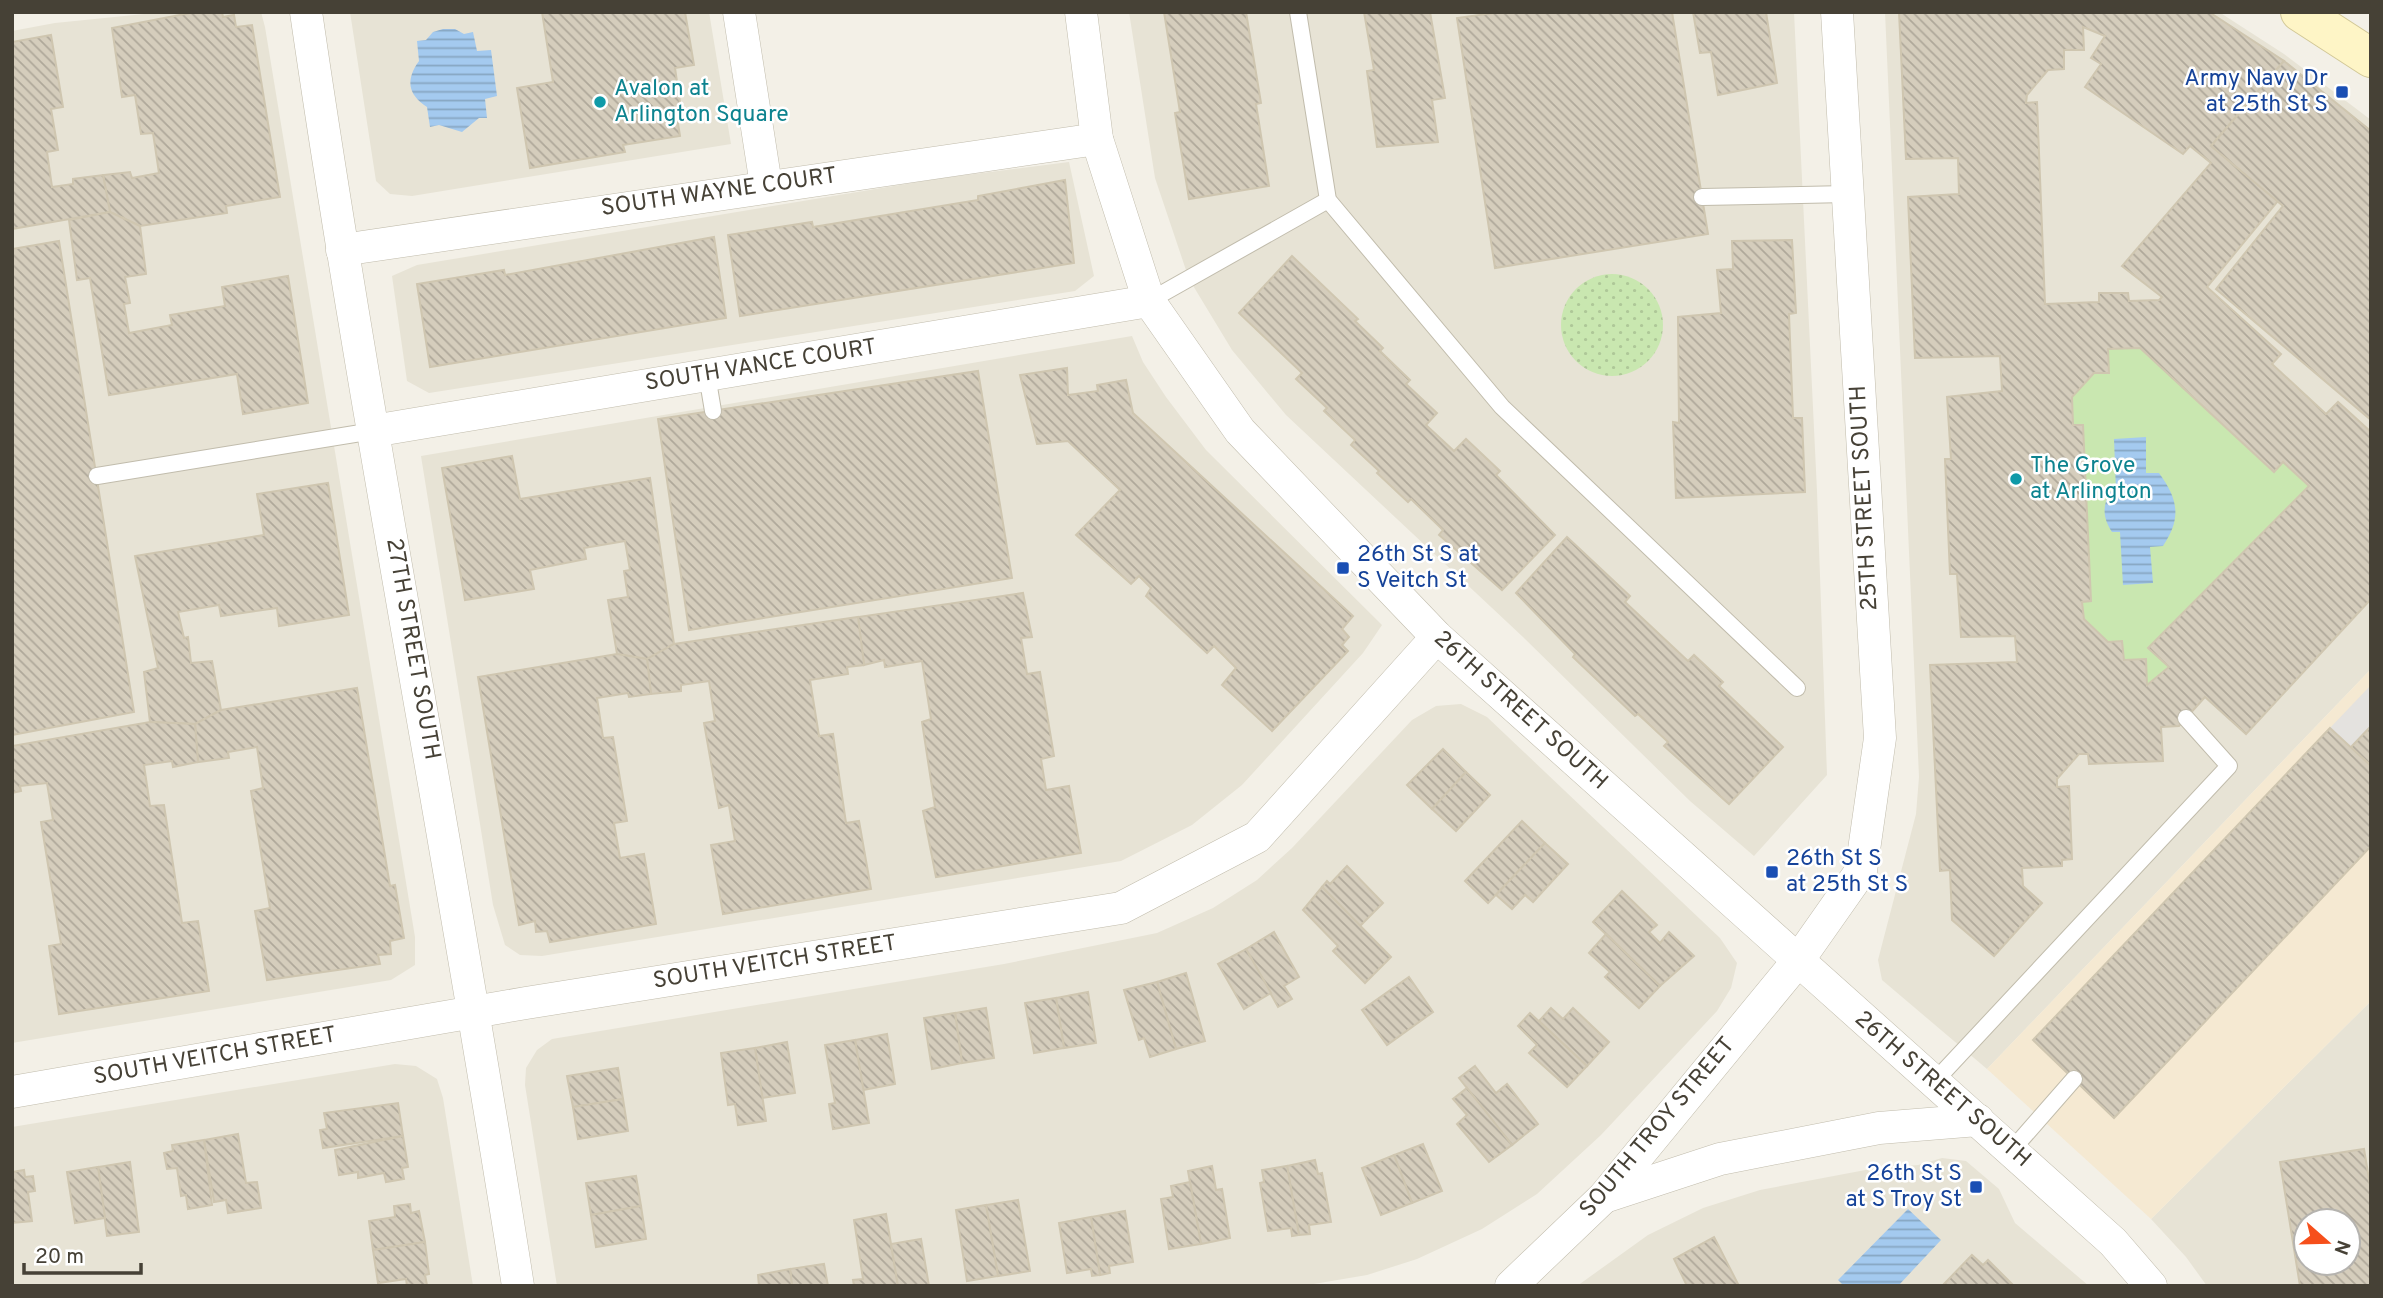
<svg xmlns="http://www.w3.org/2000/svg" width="2383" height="1298" viewBox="0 0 2383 1298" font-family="Overpass,sans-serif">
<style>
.residential{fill:#e7e3d5;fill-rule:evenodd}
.commercial{fill:#f5e9d2}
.grass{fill:url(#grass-dots)}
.pitch{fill:#c9e7b0}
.parking{fill:#e4e2df}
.water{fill:url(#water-rules)}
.building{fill:url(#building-back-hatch);stroke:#cfc6b0;stroke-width:2;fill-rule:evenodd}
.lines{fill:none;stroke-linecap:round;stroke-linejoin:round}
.lane-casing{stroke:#c1bcac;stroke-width:18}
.street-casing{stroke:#c1bcac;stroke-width:33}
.secondary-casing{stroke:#d2c897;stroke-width:40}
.lane{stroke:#fff;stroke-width:16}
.street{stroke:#fff;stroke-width:32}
.secondary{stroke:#fef5c6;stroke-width:38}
.transit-dot{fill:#1a4fb4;stroke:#fff;stroke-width:2.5}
.culture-dot{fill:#0f9aa8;stroke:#fff;stroke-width:2.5}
.labels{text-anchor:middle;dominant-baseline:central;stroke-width:5;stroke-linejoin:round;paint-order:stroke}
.transit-label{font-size:23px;fill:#164399;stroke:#fff;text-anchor:end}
.culture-label{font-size:23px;fill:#0d838f;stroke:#fff;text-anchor:start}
.street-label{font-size:23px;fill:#464136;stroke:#fff}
</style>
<defs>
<pattern id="grass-dots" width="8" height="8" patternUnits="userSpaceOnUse" patternTransform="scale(1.75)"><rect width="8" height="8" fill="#c9e7b0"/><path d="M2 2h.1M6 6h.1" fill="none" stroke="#aec798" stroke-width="1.8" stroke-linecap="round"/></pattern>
<pattern id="water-rules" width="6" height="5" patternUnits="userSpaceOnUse" patternTransform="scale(1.75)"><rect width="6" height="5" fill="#a4caef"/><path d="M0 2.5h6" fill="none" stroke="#87a6c2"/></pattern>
<pattern id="building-back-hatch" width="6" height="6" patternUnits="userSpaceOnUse" patternTransform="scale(1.75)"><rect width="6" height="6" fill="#d5cdbc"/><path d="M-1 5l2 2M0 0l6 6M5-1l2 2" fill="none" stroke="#afa89a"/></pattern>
</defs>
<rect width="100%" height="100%" fill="#f3f0e7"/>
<g class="residential">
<polygon points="164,12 261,12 265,27 415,937 415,965 391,980 12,1043 12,31 55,23"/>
<polygon points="350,12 709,12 731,144 412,196 390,194 376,181"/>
<polygon points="1129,12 1794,12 1817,491 1827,775 1754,856 1690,801 1523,637 1286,415 1232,350 1189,279 1155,178"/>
<polygon points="1885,12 2219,12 2284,54 2371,120 2371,669 1987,1069 1882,980 1878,960 1916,814 1919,777"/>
<polygon points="1069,162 1094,276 1075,291 429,393 407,381 392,276 417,265 942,178"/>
<polygon points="1132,336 1143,362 1166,397 1206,450 1382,625 1363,653 1242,785 1192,825 1121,861 542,956 520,955 505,945 493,905 421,456"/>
<polygon points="1461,704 1487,717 1720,938 1737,963 1731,988 1717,1011 1601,1135 1537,1194 1482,1229 1417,1259 1367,1275 1302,1286 557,1286 525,1085 526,1068 537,1050 552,1039 1004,964 1157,933 1213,908 1257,880 1292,848 1412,720 1436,706"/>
<path d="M2371 1001V1286H2207L2186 1257 2151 1219ZM2306 1221H2348V1263H2306Z"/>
<polygon points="395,1064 416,1066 437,1079 443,1098 473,1286 12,1286 12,1127"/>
<polygon points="1942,1158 1966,1161 1999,1189 2015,1223 2089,1286 1577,1286 1648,1235 1703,1208 1760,1190 1876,1168 1918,1165"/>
</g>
<polygon class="commercial" points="2371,669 2371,1001 2151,1219 1987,1069"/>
<circle class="grass" cx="1612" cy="325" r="51"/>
<polygon class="pitch" points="2140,348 2274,472 2283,462 2309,486 2148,648 2169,667 2147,685 2146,659 2124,660 2122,641 2108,642 2084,619 2082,602 2091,601 2083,425 2073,425 2072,397 2094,373 2109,373 2108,349"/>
<polygon class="parking" points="2371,685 2371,766 2330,728"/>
<g class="water">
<path d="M443 29H455L464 34 473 32 477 51 491 50 497 96 485 99 487 118H479L462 132 439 125 430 127 427 107C407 94 406 79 419 61L417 41 426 40 433 32Z"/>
<path d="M2146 437V473H2159C2178 499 2182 518 2163 546L2150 547 2153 583 2123 585 2120 532H2112C2103 518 2102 507 2110 492L2116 491 2114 439Z"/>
<polygon points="1908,1209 1941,1240 1898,1286 1844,1286 1838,1280"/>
</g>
<g class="building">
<polygon points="195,12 222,12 223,17 234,15 236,27 252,25 280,197 226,206 227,213 140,226 110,212 103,175 130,172 132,178 159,173 153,133 141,134 135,95 122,97 112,28"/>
<polygon points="542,12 685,12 694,65 675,68 682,116 677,117 680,136 623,145 625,152 530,168 517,88 553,82"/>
<polygon points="1164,12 1246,12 1261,103 1256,104 1269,186 1189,199 1175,113 1180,112"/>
<polygon points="1364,12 1430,12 1445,98 1432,100 1438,142 1377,147 1367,71 1374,70"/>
<polygon points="1501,12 1672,12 1708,234 1495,268 1457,18"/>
<polygon points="1693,12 1766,12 1777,83 1718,95 1711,52 1700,53"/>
<path d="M1899 12H2209L2284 61 2211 146 2278 201 2207 287 2281 354 2272 364 2326 414 2338 402 2371 432V599L2246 734 2205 697 2179 726 2161 727 2163 761 2089 764 2088 754H2079L2057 779V787L2069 786 2072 859 2062 860V866L2022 868 2023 886 2042 903 1994 956 1952 920 1950 870 1940 871 1930 665 2017 662 2015 636 1961 637 1957 574H1950L1945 459H1951L1947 397 2002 391 2000 356 1915 358 1908 197 1959 194 1958 158 1906 159ZM2083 27 2105 36 2091 58 2101 64 2085 87 2183 154 2190 146 2211 163 2122 266 2162 297 2159 300 2129 301 2128 293H2099V302L2045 304 2037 102 2026 103 2027 95 2048 70 2064 69V50H2084ZM2140 348 2274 472 2283 462 2309 486 2148 648 2169 667 2147 685 2146 659 2124 660 2122 641 2108 642 2084 619 2082 602 2091 601 2083 425H2073L2072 397 2094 373H2109L2108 349Z"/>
<polygon points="51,35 63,107 51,109 58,150 47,152 52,187 73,184 73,179 103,175 110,212 12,229 12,42"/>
<polygon points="2284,61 2371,131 2371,420 2216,289 2283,206 2211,146"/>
<polygon points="1065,180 1074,263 740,316 728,235 812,222 813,227 978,200 978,196"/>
<polygon points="110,212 140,226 146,274 125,277 130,303 124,304 129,333 172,325 170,315 225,306 222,287 288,276 308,403 243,414 237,374 109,395 90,278 77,280 69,220"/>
<polygon points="714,237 726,318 430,367 417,284 504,270 505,275"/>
<polygon points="1792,240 1796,313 1789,314 1793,418 1802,418 1805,492 1676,498 1673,422 1679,423 1678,317 1721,313 1717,270 1733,269 1732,241"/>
<polygon points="59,241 134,712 12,735 12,249"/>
<polygon points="1292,256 1358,319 1355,321 1383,348 1380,351 1410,380 1406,384 1437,413 1426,425 1454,451 1466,439 1500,471 1496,475 1555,535 1502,590 1439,535 1443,530 1411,499 1408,502 1377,473 1379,471 1351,445 1355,440 1324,411 1327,408 1296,379 1302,373 1239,313"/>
<polygon points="1067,368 1068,395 1098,391 1097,385 1126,380 1133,413 1353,616 1342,629 1349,637 1342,645 1348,651 1272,731 1222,685 1236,668 1214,646 1207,653 1146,596 1151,588 1139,576 1131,584 1076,535 1120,490 1068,441 1037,444 1020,375"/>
<polygon points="978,371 1012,578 689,630 658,419"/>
<polygon points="512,456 520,499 650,478 674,644 647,659 617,654 608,600 628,597 624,571 630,570 625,541 584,548 586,559 530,570 534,589 465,600 442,468"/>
<polygon points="328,483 349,615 279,626 277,608 221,616 219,605 178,612 184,638 188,637 191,663 212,661 221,710 195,724 150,722 144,672 158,668 135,556 264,535 257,494"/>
<polygon points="1567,537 1630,596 1625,602 1688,661 1694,655 1723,682 1719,686 1783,747 1729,804 1664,746 1668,742 1638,714 1635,716 1573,657 1575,654 1516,593"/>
<polygon points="1023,593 1032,637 1021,638 1027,674 1040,672 1054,756 1041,759 1046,790 1069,786 1081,853 936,877 923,811 935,807 922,722 931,719 922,661 885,667 884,660 864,665 858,617"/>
<polygon points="858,617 864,665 847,667 848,674 810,680 819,736 833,734 846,823 859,821 871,889 723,914 711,845 735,841 729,805 719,808 704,723 715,721 709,681 681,685 681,691 651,694 647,659 674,644"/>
<polygon points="617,654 647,659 651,694 629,697 628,693 597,698 603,738 613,737 627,821 614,823 620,858 644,854 656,924 550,942 547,931 536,932 535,921 519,925 478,677"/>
<polygon points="357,688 390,886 395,885 404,938 390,941 391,954 378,955 380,964 267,980 255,911 270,908 251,791 263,788 257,747 228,752 229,758 198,762 195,724 221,710"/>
<polygon points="150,722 195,724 198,762 173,767 172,761 144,765 150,806 164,805 182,923 198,921 209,991 59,1014 49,946 61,944 41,822 53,820 47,783 20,786 21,791 12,793 12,746"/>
<polygon points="2371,726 2371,766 2351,747"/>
<polygon points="2330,728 2371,766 2371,846 2114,1118 2033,1040"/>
<polygon points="1443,749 1466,772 1432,809 1407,785"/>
<polygon points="1466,772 1490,795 1456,831 1432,809"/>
<polygon points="1522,821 1545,843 1488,903 1465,881"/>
<polygon points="1545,843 1568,864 1533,902 1525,895 1512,909 1496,895"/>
<polygon points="1347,866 1383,903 1360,926 1322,887 1327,881 1330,884"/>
<polygon points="1322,887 1391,957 1365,983 1333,951 1338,946 1303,910"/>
<polygon points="1622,891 1657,925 1649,932 1660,943 1669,932 1694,956 1660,986 1593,922"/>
<polygon points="1274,932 1299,977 1284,986 1292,999 1278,1007 1246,949"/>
<polygon points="1606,934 1660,986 1639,1008 1605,977 1610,972 1589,953"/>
<polygon points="1246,949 1271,993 1244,1009 1218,964"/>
<polygon points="1186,973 1205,1041 1176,1049 1157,982"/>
<polygon points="1409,977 1433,1012 1387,1045 1362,1010"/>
<polygon points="1157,982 1176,1049 1150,1057 1144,1038 1139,1040 1124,990"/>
<polygon points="1088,992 1096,1043 1064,1048 1056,998"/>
<polygon points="1056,998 1064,1048 1034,1053 1025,1003"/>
<polygon points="986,1008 994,1058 962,1063 955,1013"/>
<polygon points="1551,1008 1563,1019 1573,1008 1609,1042 1587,1066 1539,1021"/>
<polygon points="955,1013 962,1063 932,1069 924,1018"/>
<polygon points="1530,1013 1587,1066 1567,1087 1529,1053 1537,1045 1518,1026"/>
<polygon points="887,1034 895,1084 863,1090 855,1040"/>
<polygon points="855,1040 869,1123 833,1129 829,1104 835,1103 825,1045"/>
<polygon points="787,1042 795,1093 762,1098 755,1048"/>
<polygon points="755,1048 766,1121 738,1125 735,1104 728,1105 721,1053"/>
<polygon points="1475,1066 1496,1093 1507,1084 1538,1124 1512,1145 1459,1078"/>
<polygon points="618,1068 623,1099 573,1107 567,1076"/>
<polygon points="1467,1088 1512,1145 1489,1162 1457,1124 1467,1115 1453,1099"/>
<polygon points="623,1099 628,1131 578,1139 573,1107"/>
<polygon points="398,1103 403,1136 323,1148 320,1130 327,1129 324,1113"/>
<polygon points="238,1134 246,1183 257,1182 261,1208 228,1213 226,1200 214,1202 204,1140"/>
<polygon points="403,1136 408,1167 402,1168 404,1179 386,1182 384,1173 358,1178 358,1172 339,1175 335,1150"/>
<polygon points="204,1140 212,1205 188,1209 186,1195 181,1196 177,1168 167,1169 164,1153 173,1151 172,1145"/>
<polygon points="1423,1144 1442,1191 1412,1203 1394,1155"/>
<path d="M2364 1149 2371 1191V1286H2300L2280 1162ZM2306 1221H2348V1263H2306Z"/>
<polygon points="1394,1155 1412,1203 1381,1215 1362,1168"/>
<polygon points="1315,1160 1318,1174 1322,1173 1331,1222 1309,1225 1310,1234 1299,1235 1287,1166"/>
<polygon points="130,1162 139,1232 107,1236 98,1167"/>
<polygon points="1212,1166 1216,1190 1222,1189 1230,1238 1201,1244 1188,1171"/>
<polygon points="1287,1166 1299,1235 1292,1236 1291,1228 1268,1231 1260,1183 1264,1182 1262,1170"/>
<polygon points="98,1167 105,1218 75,1223 67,1172"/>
<polygon points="24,1170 25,1177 33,1176 35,1191 28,1192 32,1221 12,1223 12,1172"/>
<polygon points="636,1176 641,1206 591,1215 586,1183"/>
<polygon points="1190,1182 1201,1244 1169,1249 1161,1199 1173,1197 1171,1186"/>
<polygon points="1018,1200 1030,1271 998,1276 986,1205"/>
<polygon points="410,1204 411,1213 419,1211 425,1242 373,1250 369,1221 395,1217 394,1206"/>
<polygon points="986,1205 998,1276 967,1281 956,1210"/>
<polygon points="641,1206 646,1239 596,1247 591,1215"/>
<polygon points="1125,1211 1133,1262 1109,1266 1110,1273 1100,1275 1091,1217"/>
<polygon points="886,1214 898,1286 854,1286 853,1280 863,1279 854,1220"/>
<polygon points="1091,1217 1100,1275 1092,1276 1091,1269 1067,1273 1059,1223"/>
<polygon points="1714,1237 1739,1286 1687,1286 1674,1259"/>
<polygon points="921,1239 929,1286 898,1286 891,1244"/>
<polygon points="425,1242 429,1274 425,1275 427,1285 407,1286 406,1279 378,1283 373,1250"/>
<polygon points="1972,1255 1983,1265 1988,1260 2014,1286 1942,1286"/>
<polygon points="824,1264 828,1286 792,1286 790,1269"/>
<polygon points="790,1269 792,1286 759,1286 758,1275"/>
</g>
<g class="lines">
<defs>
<g id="lane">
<polyline points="1298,12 1328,200 1502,407 1797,688"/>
<polyline points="1702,197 1847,194"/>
<polyline points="1149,301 1328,200"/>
<polyline points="707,375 713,411"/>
<polyline points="97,476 373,431"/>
<polyline points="1934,1082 2229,766 2186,718"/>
<polyline points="2011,1151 2074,1079"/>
</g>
<g id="street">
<path d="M306 12C368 438 452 860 518 1286"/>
<polyline points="739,12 766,185"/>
<polyline points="1081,12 1097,139 1149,301 1240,431 1437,637 2113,1242 2151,1286"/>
<polyline points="342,250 1097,139"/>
<polyline points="373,431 1149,301"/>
<polyline points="12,1092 526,1003 1121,908 1257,837 1437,637"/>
<polyline points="1604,1197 1720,1159 1879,1128 1978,1120"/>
<polyline points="1511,1286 1604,1197 1797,962 1861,871 1880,738 1837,12"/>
</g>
<polyline id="secondary" points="2300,12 2371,58"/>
</defs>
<use href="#lane" class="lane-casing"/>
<use href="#street" class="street-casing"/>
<use href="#secondary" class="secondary-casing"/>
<use href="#lane" class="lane"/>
<use href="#street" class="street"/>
<use href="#secondary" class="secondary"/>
</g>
<g class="transit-dot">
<rect x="2335" y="85" width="14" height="14" rx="3.5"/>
<rect x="1336" y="561" width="14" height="14" rx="3.5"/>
<rect x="1765" y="865" width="14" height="14" rx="3.5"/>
<rect x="1969" y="1180" width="14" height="14" rx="3.5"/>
</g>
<g class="culture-dot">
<circle cx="600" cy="102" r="7"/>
<circle cx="2016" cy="479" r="7"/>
</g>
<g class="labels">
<g class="transit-label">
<text x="2328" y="79">Army Navy Dr<tspan x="2328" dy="26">at 25th St S</tspan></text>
<text x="1357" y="555" text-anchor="start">26th St S at<tspan x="1357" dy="26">S Veitch St</tspan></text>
<text x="1786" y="859" text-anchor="start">26th St S<tspan x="1786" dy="26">at 25th St S</tspan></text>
<text x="1962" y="1174">26th St S<tspan x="1962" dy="26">at S Troy St</tspan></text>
</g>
<g class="culture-label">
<text x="614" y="89">Avalon at<tspan x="614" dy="26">Arlington Square</tspan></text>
<text x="2030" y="466">The Grove<tspan x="2030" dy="26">at Arlington</tspan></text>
</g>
<g class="street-label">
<text transform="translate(719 193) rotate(-8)">SOUTH WAYNE COURT</text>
<text transform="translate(761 366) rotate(-9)">SOUTH VANCE COURT</text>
<text transform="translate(1865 498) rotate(-93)">25TH STREET SOUTH</text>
<text transform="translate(412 649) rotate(80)">27TH STREET SOUTH</text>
<text transform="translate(1520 711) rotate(42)">26TH STREET SOUTH</text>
<text transform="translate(775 963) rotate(-9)">SOUTH VEITCH STREET</text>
<text transform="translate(215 1057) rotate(-10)">SOUTH VEITCH STREET</text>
<text transform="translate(1942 1090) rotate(41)">26TH STREET SOUTH</text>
<text transform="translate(1658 1128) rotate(-50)">SOUTH TROY STREET</text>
</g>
</g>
<rect width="2383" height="1298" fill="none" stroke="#464136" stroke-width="28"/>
<g transform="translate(2327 1242) rotate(110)"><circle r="33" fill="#ffffff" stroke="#b5b3af" stroke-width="2"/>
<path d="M0-5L12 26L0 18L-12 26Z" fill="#f64f1b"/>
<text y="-10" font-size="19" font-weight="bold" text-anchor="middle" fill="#464136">N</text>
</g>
<path d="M24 1263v10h117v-10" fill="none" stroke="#464136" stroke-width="3.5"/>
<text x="35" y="1263" font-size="21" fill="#464136" stroke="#ffffff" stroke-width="5" paint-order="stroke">20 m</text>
</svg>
